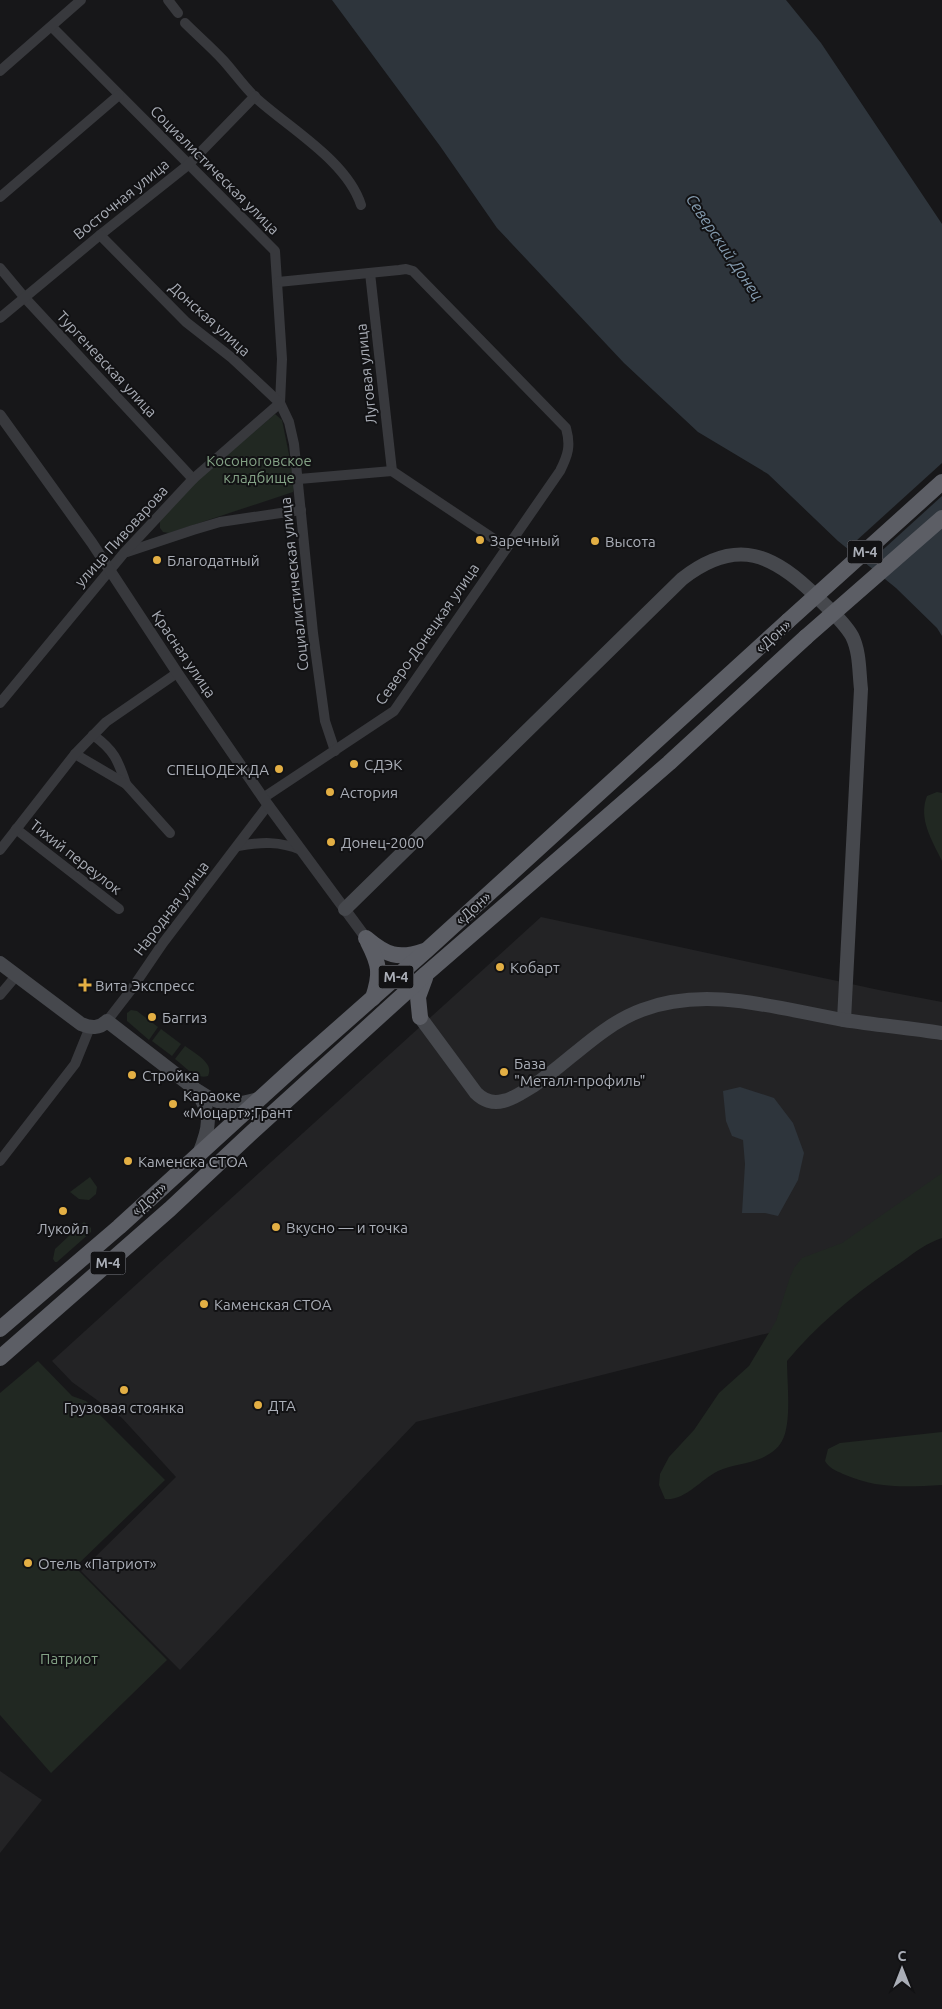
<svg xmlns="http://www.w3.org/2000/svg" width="942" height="2009" viewBox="0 0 942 2009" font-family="Ubuntu,sans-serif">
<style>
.built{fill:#232325}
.green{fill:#212822}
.water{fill:#2e353c}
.pier{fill:#171719}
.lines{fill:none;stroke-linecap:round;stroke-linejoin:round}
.minor{stroke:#38393d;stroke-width:10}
.tertiary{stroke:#38393d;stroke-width:11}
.secondary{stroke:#46484d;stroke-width:14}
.trunk{stroke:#5c5e65;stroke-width:16}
.trunk-bridge{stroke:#5c5e65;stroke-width:16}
.poi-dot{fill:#e3af44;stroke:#121214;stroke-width:2}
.labels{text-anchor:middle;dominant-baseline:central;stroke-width:4;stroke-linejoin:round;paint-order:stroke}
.shield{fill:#121214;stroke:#7c7f86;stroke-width:1}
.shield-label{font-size:14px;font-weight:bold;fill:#aaaeb7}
.street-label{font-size:15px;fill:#aaaeb7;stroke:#121214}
.park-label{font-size:15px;fill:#83a185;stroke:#121214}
.poi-label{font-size:15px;fill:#aaaeb7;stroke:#121214;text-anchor:start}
.water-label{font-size:16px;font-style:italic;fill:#849baf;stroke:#121214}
</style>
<rect width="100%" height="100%" fill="#171719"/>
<g class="built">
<polygon points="541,917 879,990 942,1002 942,1219 812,1322 416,1422 180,1670 81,1571 176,1477 122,1418 72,1382 52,1361"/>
<polygon points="0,1771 42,1800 0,1853"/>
</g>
<g class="green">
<polygon points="275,414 282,420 295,484 293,492 169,533 163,532 160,528 160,520 201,477"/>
<path d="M937 792 942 793V861C932 840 918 819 927 796Z"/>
<polygon points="131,1010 137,1011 158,1027 149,1040 127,1021 127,1013"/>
<polygon points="161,1029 181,1044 172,1056 152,1041"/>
<path d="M185 1046C194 1053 215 1063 208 1076 196 1080 184 1066 175 1059Z"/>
<path d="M942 1173V1238C927 1243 915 1252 903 1261 861 1289 819 1322 787 1361 787 1382 792 1423 782 1441 778 1449 770 1454 762 1458 748 1464 731 1465 718 1471 700 1480 685 1501 665 1499L659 1485 660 1474 669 1457 694 1430 719 1393 749 1366 776 1321 790 1277 794 1268 802 1258 842 1243Z"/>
<polygon points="90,1177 97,1187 96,1194 89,1200 79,1199 70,1192"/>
<polygon points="84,1222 91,1228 91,1232 57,1262 55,1262 53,1259 55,1249"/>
<polygon points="38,1361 72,1396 86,1401 165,1480 75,1567 167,1660 51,1773 0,1715 0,1393"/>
<path d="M942 1432V1485C906 1487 877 1489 843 1474 835 1470 830 1469 825 1461L828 1449 840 1443Z"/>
</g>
<g class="water">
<polygon points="332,0 786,0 821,43 942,224 942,636 937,628 896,588 838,541 768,474 698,432 624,363 497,228 440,146"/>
<polygon points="740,1087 774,1098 793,1123 804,1153 798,1180 778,1216 765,1213 742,1213 745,1164 743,1140 732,1136 726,1121 723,1091"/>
</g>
<polygon class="pier" points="942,463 942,496 865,566 845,551"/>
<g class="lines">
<g class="minor">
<polyline points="168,0 178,13"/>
<path d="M185 23C198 36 211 47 223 60 234 72 244 87 256 98 289 128 347 161 361 205"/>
<polyline points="52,27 275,251 282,359 280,403 289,422 294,444 313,633 325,721 335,751"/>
<polyline points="0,71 81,0"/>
<polyline points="0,197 119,95"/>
<polyline points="0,268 25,298 193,479"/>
<polyline points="370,273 392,471"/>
<polyline points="0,318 100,235 188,165 255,96"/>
<polyline points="299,479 392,471 506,547"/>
<polyline points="127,552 193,530 220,522 301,510"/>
<polyline points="0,703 124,553 193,479 280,403 232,358 186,322 100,235"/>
<path d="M93 735C114 750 118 760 126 784"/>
<polyline points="75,754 126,784 170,833"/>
<path d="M263 798 394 711 560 471C568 455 571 446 566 428L413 271 406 269 399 270 278 282"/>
<polyline points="16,829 119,909"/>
<path d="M238 846C261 842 280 841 301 850"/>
<polyline points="0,850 75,754 106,722 177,673"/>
<polyline points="0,995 16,976"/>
<polyline points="107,1021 131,990 163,943 268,805"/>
<polyline points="0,1161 75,1064 90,1027"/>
</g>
<polyline class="tertiary" points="0,415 92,543 178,674 268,805 366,938"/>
<g class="secondary">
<path d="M345 909 682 579C737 536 774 554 819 599 831 611 844 622 852 636 860 652 859 672 861 689L844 1020"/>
<path d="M0 963 81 1024C91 1028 99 1029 107 1021L195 1089C213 1114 210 1127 199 1154"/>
<path d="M420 1017 476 1093C483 1100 493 1104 503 1101 514 1099 524 1091 533 1086 569 1062 601 1025 642 1010 708 985 778 1009 844 1020 877 1025 909 1028 942 1033"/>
<path d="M198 1091C221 1107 235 1106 262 1098"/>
</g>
<g class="trunk">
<path d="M366 938C386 955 398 960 424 951"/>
<path d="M368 942C380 965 381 974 373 998"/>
<polyline points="420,1017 418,997 425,978"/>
<polyline points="0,1329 119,1227 299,1063 428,949 788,621"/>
<polyline points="0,1358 170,1209 250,1134 426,974 669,763 806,637"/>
</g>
<g class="trunk-bridge">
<polyline points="788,621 942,482"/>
<polyline points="806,637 942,518"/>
</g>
</g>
<g class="poi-dot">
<circle cx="480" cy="540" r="5"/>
<circle cx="595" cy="541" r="5"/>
<circle cx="157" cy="560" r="5"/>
<circle cx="354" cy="764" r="5"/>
<circle cx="279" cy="769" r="5"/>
<circle cx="330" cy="792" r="5"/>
<circle cx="331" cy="842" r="5"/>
<circle cx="500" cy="967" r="5"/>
<path d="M82.5 977.5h5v5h5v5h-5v5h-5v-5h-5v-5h5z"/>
<circle cx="152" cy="1017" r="5"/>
<circle cx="504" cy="1072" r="5"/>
<circle cx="132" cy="1075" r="5"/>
<circle cx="173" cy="1104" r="5"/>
<circle cx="128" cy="1161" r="5"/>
<circle cx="63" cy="1211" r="5"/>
<circle cx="276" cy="1227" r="5"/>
<circle cx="204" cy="1304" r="5"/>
<circle cx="124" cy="1390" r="5"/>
<circle cx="258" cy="1405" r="5"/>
<circle cx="28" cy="1563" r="5"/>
</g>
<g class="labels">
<g class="shield">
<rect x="847.5" y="540.5" width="35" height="23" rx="4"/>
<rect x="378.5" y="965.5" width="35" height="23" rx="4"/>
<rect x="90.5" y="1251.5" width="35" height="23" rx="4"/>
</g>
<g class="shield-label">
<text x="865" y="552">М-4</text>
<text x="396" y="977">М-4</text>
<text x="108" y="1263">М-4</text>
</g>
<g class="street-label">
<text transform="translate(215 170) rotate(45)">Социалистическая улица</text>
<text transform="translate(121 199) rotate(-39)">Восточная улица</text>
<text transform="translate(210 319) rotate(42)">Донская улица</text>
<text transform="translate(107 364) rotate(47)">Тургеневская улица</text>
<text transform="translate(366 374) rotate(-96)">Луговая улица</text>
<text transform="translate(121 536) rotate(-48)">улица Пивоварова</text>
<text transform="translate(294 584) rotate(-96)">Социалистическая улица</text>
<text transform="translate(427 634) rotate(-55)">Северо-Донецкая улица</text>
<text transform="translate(773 636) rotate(-42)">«Дон»</text>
<text transform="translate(184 654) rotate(56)">Красная улица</text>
<text transform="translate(76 857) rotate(38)">Тихий переулок</text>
<text transform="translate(171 908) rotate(-53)">Народная улица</text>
<text transform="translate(473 908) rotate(-42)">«Дон»</text>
<text transform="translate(149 1199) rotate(-43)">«Дон»</text>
</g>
<g class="park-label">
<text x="259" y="460">Косоноговское<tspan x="259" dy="17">кладбище</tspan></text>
<text x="69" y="1658">Патриот</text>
</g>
<g class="poi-label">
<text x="490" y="540">Заречный</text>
<text x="605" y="541">Высота</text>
<text x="167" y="560">Благодатный</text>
<text x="364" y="764">СДЭК</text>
<text x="269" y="769" text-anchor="end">СПЕЦОДЕЖДА</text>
<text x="340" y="792">Астория</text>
<text x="341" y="842">Донец-2000</text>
<text x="510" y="967">Кобарт</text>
<text x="95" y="985">Вита Экспресс</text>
<text x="162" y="1017">Баггиз</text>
<text x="514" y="1063">База<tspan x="514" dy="17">"Металл-профиль"</tspan></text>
<text x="142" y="1075">Стройка</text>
<text x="183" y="1095">Караоке<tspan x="183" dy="17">«Моцарт»;Грант</tspan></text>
<text x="138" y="1161">Каменска СТОА</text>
<text x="286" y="1227">Вкусно — и точка</text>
<text x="63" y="1228" text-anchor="middle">Лукойл</text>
<text x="214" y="1304">Каменская СТОА</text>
<text x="268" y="1405">ДТА</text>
<text x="124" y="1407" text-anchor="middle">Грузовая стоянка</text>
<text x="38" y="1563">Отель «Патриот»</text>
</g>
<g class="water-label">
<text transform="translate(725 247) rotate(56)">Северский Донец</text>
</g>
</g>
<g transform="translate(902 1969)" stroke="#121214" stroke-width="4" paint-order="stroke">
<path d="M0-4L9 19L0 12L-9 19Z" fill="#aaaeb7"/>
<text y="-8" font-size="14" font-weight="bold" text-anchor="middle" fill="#aaaeb7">С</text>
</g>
</svg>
